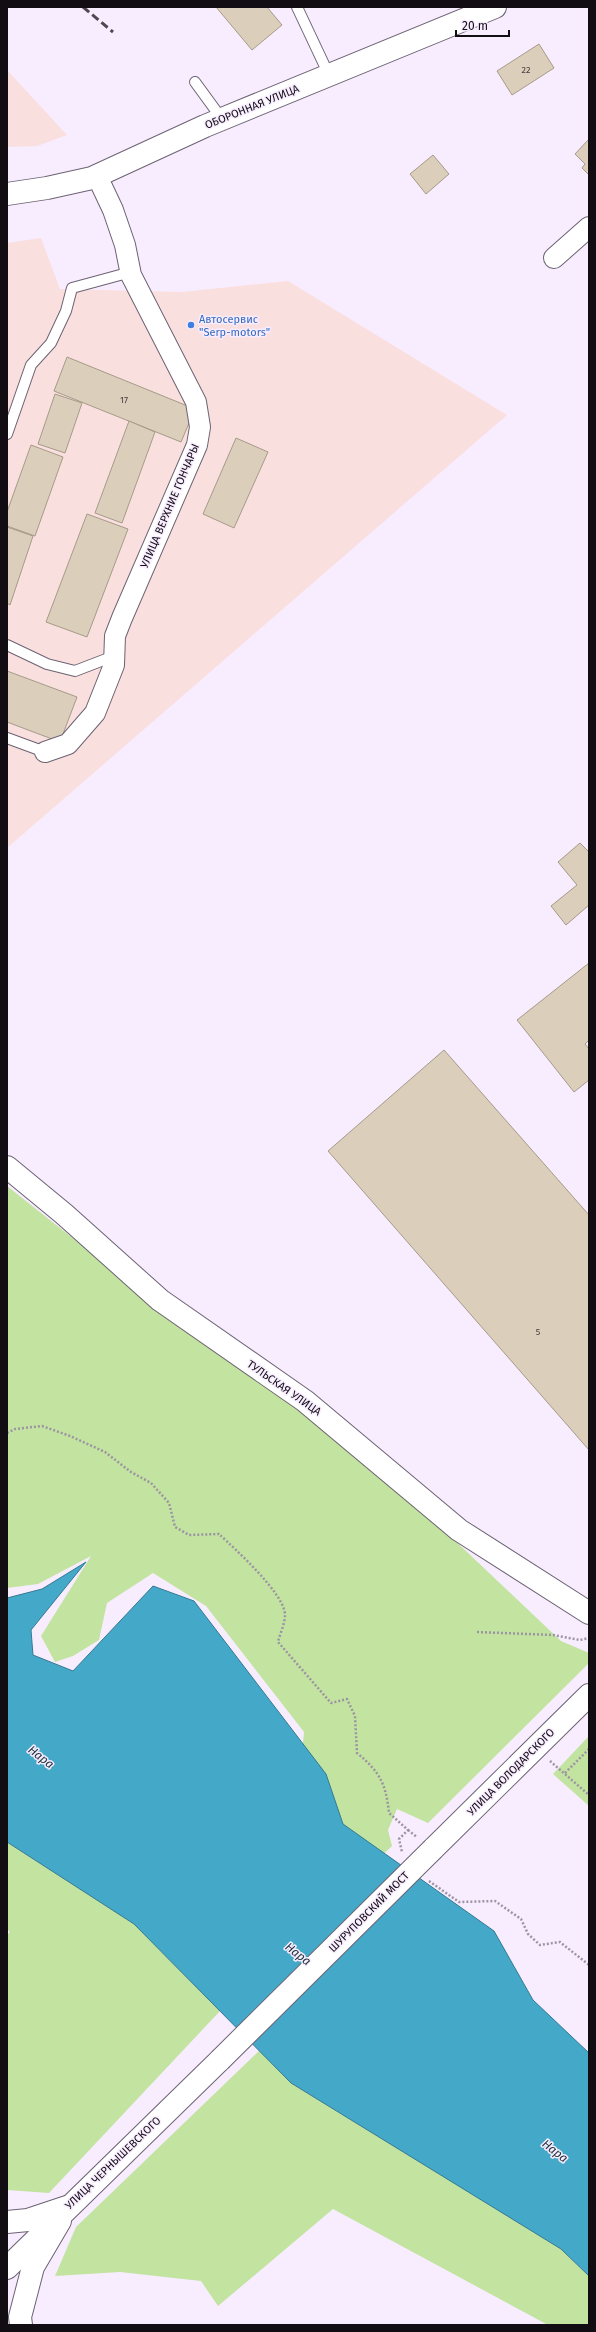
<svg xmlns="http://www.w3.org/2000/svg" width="596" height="2332" viewBox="0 0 596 2332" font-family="'Fira Sans',sans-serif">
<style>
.industrial{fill:#fadfdf}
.green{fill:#c2e4a0}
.water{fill:#44a8c8;stroke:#357a92}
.building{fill:#dbcfbc;stroke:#a69a88}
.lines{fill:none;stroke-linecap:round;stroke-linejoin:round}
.service-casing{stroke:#6d6373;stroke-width:12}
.minor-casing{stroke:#6d6373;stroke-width:22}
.tertiary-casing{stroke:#6d6373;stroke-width:24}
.secondary-casing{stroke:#6d6373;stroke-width:24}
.primary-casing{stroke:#6d6373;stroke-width:24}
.path{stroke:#9d94a2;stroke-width:2.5;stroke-dasharray:2 2;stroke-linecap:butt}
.service{stroke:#fff;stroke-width:10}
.minor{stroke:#fff;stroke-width:20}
.tertiary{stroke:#fff;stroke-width:22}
.secondary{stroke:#fff;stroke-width:22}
.primary{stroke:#fff;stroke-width:22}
.rail{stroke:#4e4851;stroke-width:3;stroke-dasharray:8 4;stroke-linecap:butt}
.primary-bridge-casing{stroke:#6d6373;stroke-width:24;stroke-linecap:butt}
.primary-bridge{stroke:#fff;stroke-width:22}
.shop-dot{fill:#3f7fe0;stroke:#f8ecff;stroke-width:1.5}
.labels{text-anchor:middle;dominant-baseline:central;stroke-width:3;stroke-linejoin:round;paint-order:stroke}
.number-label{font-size:9px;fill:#443e3d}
.street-label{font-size:11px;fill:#110d13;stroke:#f8ecff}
.shop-label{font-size:11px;fill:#366cbe;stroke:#f8ecff;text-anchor:start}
.water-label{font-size:12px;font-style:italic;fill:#21373f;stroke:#f8ecff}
</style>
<rect width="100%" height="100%" fill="#f8ecff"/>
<g class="industrial">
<polygon points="7,70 67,135 37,146 7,147"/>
<polygon points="41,238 60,289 182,292 288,281 507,415 7,848 7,243"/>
</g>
<g class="green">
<polygon points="7,1186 228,1361 321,1421 427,1514 561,1641 589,1653 589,1663 428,1823 397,1809 388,1830 392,1846 355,1881 299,1785 304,1732 206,1606 153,1573 107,1603 99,1640 73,1656 55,1662 41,1636 91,1556 38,1584 7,1588"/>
<polygon points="589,1736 589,1806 553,1774"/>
<polygon points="7,1842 134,1924 220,2011 49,2193 7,2190 7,1935 10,1932 7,1929"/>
<polygon points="260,2050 291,2083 561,2249 589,2276 589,2325 548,2325 333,2209 218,2306 201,2281 120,2272 55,2276 76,2227"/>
</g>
<polygon class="water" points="86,1562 31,1630 33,1655 73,1671 153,1586 194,1601 326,1774 343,1824 494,1931 533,2000 589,2053 589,2276 561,2249 291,2083 134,1924 7,1842 7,1598 42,1589"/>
<g class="building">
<polygon points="216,7 267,7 282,25 252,50"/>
<polygon points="539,44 554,68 512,95 497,71"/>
<polygon points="589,139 589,175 582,168 585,164 575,154"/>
<polygon points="433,155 449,174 426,194 410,174"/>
<polygon points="67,357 195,409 181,442 54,391"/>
<polygon points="55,394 82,403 65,453 38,444"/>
<polygon points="129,421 155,432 122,523 95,513"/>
<polygon points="236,438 268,452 234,528 203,514"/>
<polygon points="31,445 63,457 35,536 7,526 7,512"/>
<polygon points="87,514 128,529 87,637 46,622"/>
<polygon points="7,527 33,536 10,605 7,603"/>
<polygon points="7,671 77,697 60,742 7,722"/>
<polygon points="580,843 589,852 589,905 566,925 551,906 577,885 558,862"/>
<polygon points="589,963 589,1040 585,1044 589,1049 589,1080 574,1092 517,1020"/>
<polygon points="444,1050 589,1215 589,1450 328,1151"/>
</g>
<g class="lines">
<defs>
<g id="service">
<polyline points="297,7 329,75"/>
<polyline points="195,82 222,119"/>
<polyline points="7,434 31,365 51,343 66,311 72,288 131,272"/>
<polyline points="7,645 47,664 75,671 114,656"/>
<polyline points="7,738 45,752"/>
</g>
<g id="minor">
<polyline points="554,258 589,227"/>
<polyline points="45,752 68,744 95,713 114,665 115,636 122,618 197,445 200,427 196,402 131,275 125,245 113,210 97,176"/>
</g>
<g id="tertiary">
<polyline points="7,1167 64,1214 160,1300 305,1401 459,1530 589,1613"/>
<polyline points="7,2222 28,2220 67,2207"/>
</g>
<g id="secondary">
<polyline points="7,194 47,188 92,178 205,126 495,7"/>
<polyline points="21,2325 20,2317 33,2267 60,2221"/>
</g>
<g id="primary">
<polyline points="433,1849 589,1695"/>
<polyline points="7,2268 220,2060"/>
</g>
</defs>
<use href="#service" class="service-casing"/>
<use href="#minor" class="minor-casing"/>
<use href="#tertiary" class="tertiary-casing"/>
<use href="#secondary" class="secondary-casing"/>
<use href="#primary" class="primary-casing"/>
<g class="path">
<path d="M7 1433 15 1429 42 1426 70 1436 105 1452 131 1472 151 1483 169 1503 175 1527 189 1535 219 1534C235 1549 285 1594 285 1615 285 1623 280 1634 278 1642L331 1703 347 1699 355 1716 357 1753C380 1772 386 1784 389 1813L408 1830 399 1839 402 1852"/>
<polyline points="477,1632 553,1635 580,1640 589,1638"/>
<polyline points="550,1761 589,1795"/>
<polyline points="565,1773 589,1749"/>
<polyline points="408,1830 417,1837"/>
<polyline points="429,1881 459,1902 495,1901 521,1919 528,1934 540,1945 560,1942 589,1965"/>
</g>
<use href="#service" class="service"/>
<use href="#minor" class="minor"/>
<use href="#tertiary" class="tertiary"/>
<use href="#secondary" class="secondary"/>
<use href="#primary" class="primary"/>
<polyline class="rail" points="83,7 113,32"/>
<defs>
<polyline id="primary-bridge" points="220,2060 433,1849"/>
</defs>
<use href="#primary-bridge" class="primary-bridge-casing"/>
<use href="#primary-bridge" class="primary-bridge"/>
</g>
<circle class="shop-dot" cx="191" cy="325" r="4"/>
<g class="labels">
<g class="number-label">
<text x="526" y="70">22</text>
<text x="124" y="400">17</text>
<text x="538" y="1332">5</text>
</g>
<g class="street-label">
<text transform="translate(252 107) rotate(-22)">ОБОРОННАЯ УЛИЦА</text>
<text transform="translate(170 506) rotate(-67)">УЛИЦА ВЕРХНИЕ ГОНЧАРЫ</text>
<text transform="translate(284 1388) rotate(35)">ТУЛЬСКАЯ УЛИЦА</text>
<text transform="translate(511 1772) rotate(-45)">УЛИЦА ВОЛОДАРСКОГО</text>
<text transform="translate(369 1912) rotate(-45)">ШУРУПОВСКИЙ МОСТ</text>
<text transform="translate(113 2163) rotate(-44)">УЛИЦА ЧЕРНЫШЕВСКОГО</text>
</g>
<g class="shop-label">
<text x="199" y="319">Автосервис<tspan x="199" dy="13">"Serp-motors"</tspan></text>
</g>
<g class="water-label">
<text transform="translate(41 1757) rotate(38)">Нара</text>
<text transform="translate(298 1954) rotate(38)">Нара</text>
<text transform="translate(555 2151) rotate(38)">Нара</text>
</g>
</g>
<rect width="596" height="2332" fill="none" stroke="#110d13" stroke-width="16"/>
<path d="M456 30v6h53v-6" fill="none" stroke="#110d13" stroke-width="2"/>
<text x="462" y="30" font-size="12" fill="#110d13" stroke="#f8ecff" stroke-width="3" paint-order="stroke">20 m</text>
</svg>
